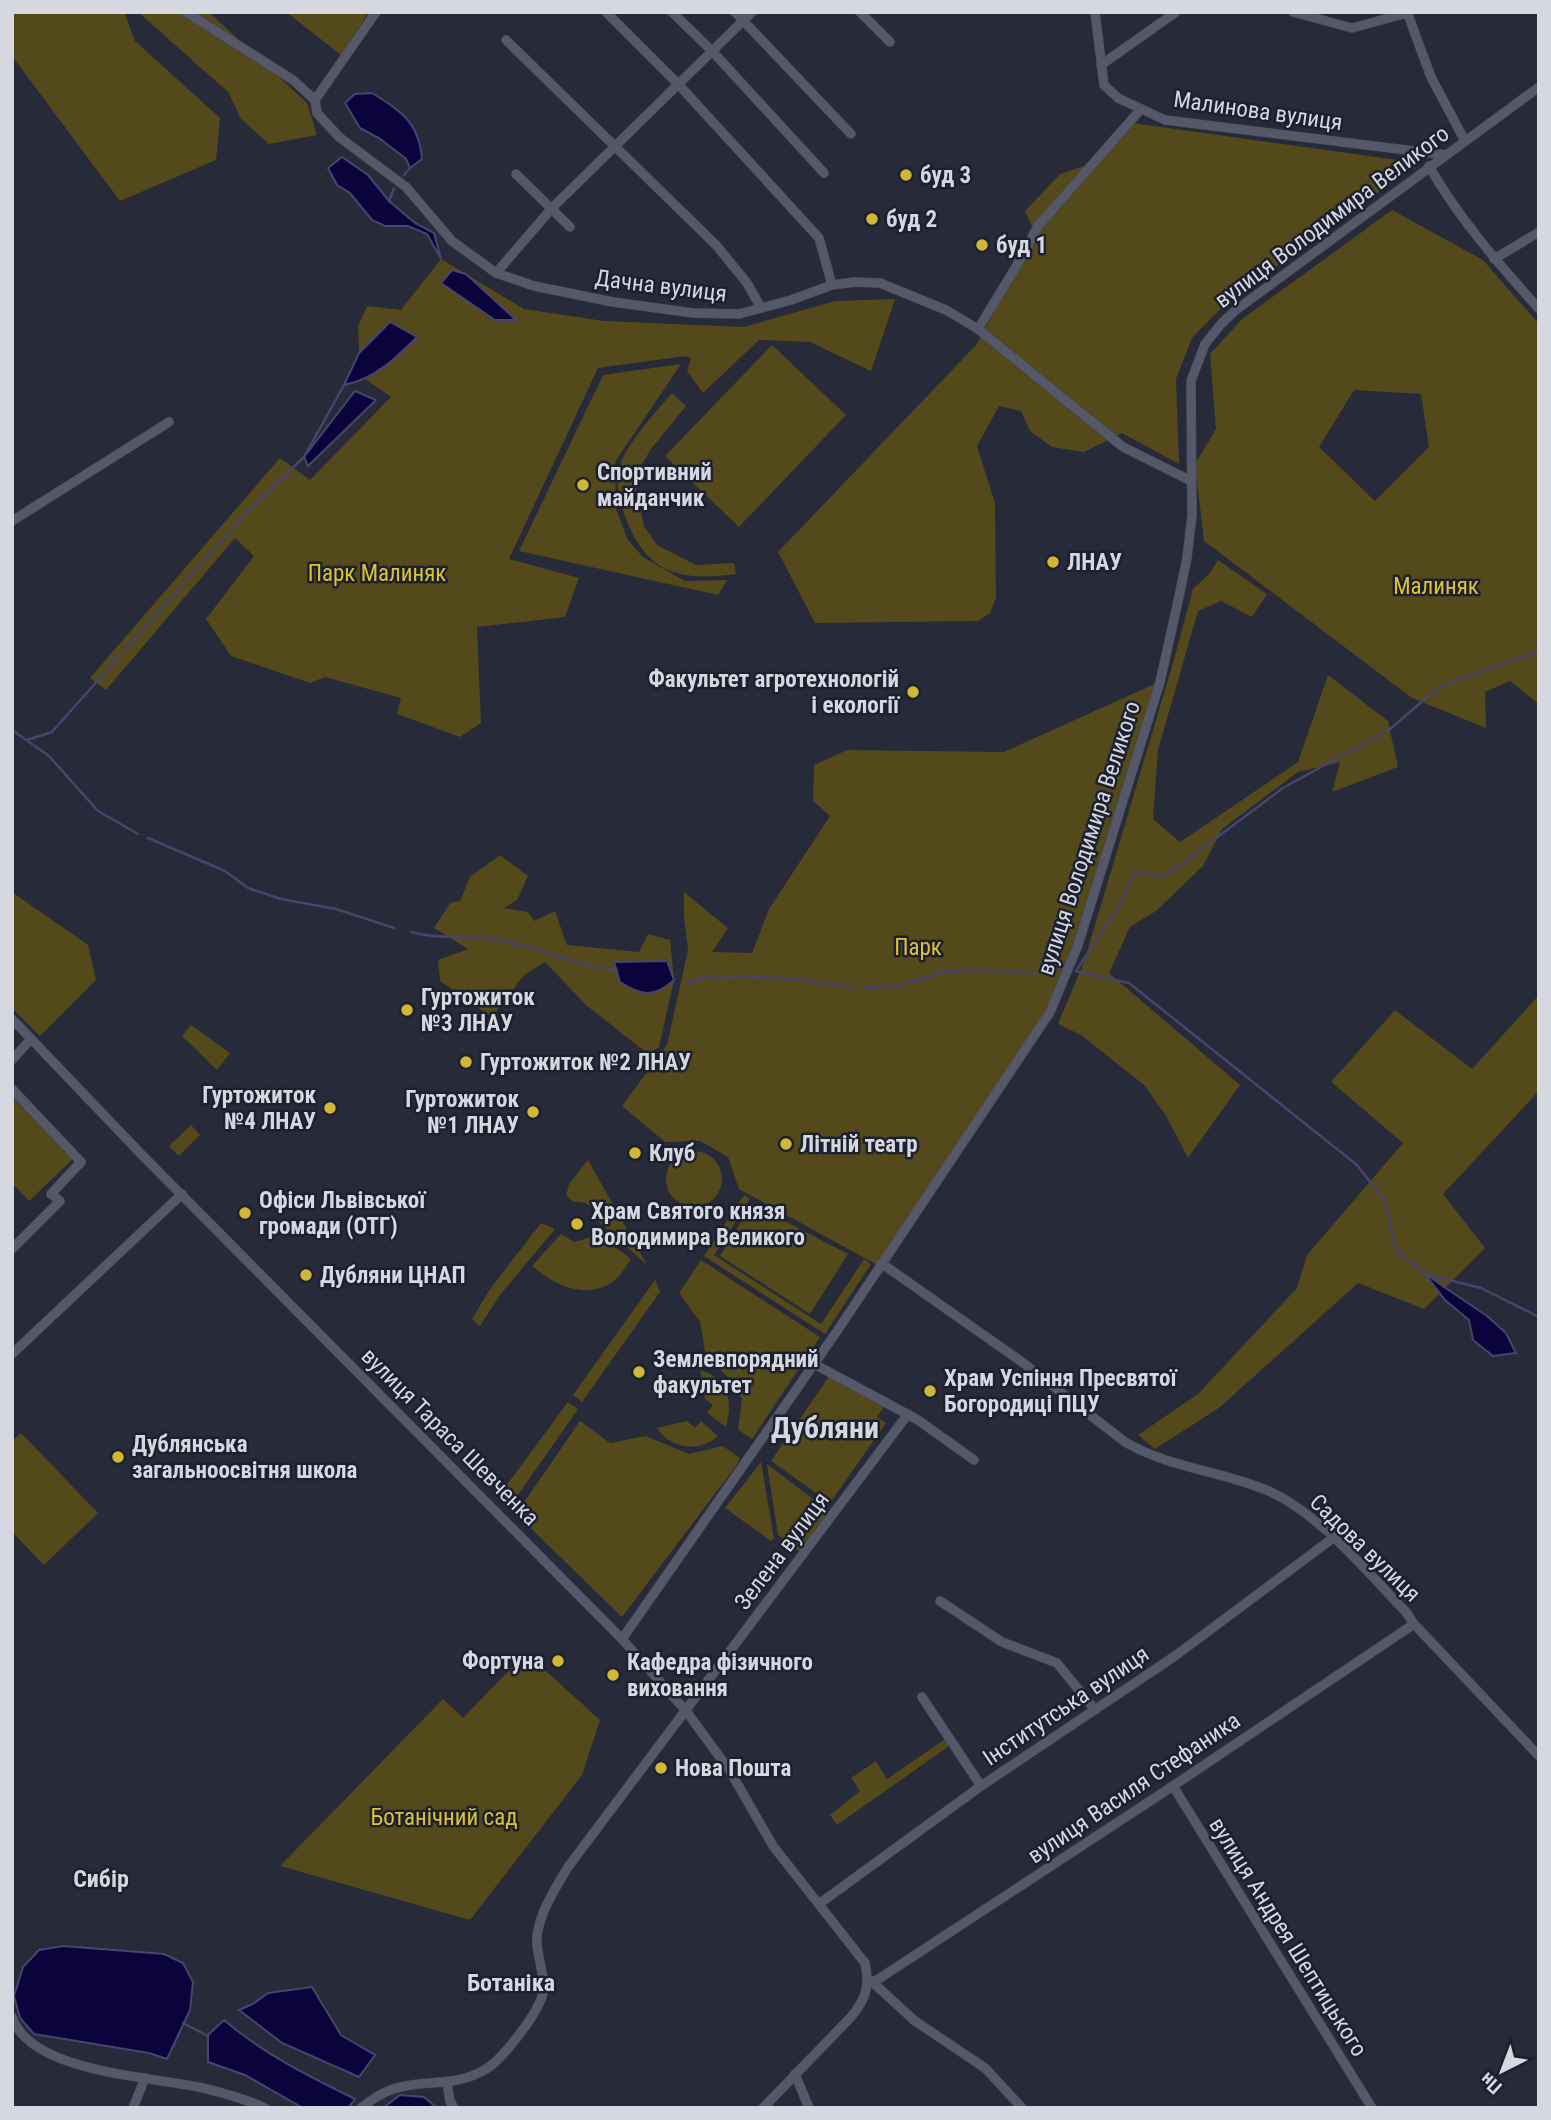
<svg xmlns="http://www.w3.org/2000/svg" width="1551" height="2120" viewBox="0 0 1551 2120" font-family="'Roboto Condensed',sans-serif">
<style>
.green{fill:#53491b;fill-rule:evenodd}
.water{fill:#0b043c;stroke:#48446e;stroke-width:2}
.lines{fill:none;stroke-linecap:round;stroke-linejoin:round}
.stream{stroke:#48446e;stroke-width:2.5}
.street-casing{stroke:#434551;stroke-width:10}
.street{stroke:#555869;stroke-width:9}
.poi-dot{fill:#d0b736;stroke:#1d202e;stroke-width:2.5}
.labels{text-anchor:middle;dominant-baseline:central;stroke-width:5;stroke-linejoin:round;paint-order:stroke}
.street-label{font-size:23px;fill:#d5d8e1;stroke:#1d202e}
.poi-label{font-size:23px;font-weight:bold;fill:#d5d8e1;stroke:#1d202e;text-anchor:start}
.park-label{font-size:23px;fill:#dec331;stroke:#1d202e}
.neighbourhood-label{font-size:24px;font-weight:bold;fill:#d5d8e1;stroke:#1d202e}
.district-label{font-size:30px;font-weight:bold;fill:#d5d8e1;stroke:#1d202e}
</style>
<rect width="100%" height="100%" fill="#272a38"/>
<g class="green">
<polygon points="12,12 120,12 125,14 135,41 220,118 216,160 120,201 12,56"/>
<polygon points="138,12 209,12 307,103 317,135 269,144 241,119 228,92"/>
<polygon points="286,12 369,12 341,55"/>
<polygon points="1125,122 1419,163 1228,301 1192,338 1176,379 1179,464 1122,433 1084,452 1052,447 1030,431 1021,411 999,406 977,446 995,503 996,598 990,613 978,621 815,623 778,552 977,344 1035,233 1025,211 1060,174 1090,164"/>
<path d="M1392 210 1483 260 1539 324V704L1510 681 1485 692 1486 728 1412 698 1204 541 1195 464 1216 429 1210 354 1242 319ZM1354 390 1421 394 1429 447 1375 501 1319 447Z"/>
<polygon points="441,259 524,309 604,321 744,327 835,301 895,299 871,371 810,342 759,340 703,393 687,371 691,359 686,356 598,368 509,559 579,578 565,617 477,627 481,723 460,737 397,714 401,698 325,677 310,683 231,656 206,619 254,556 235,538 106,690 90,678 280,458 310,480 391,397 360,375 358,326 367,306 401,310"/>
<polygon points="772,345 846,415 739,527 665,456"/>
<polygon points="681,364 615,462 616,509 628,540 643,557 685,581 727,580 718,595 519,551 603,375"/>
<path d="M672 393 686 406 651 449 641 466 636 490 644 526 657 545 696 565 734 563 736 574C679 582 646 573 625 516 620 502 615 483 619 468 624 447 657 410 672 393Z"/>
<polygon points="1218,560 1267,594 1252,617 1221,601 1198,611 1158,750 1153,819 1180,842 1298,762 1328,675 1388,721 1398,767 1332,792 1340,762 1298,772 1222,829 1203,866 1156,911 1130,927 1109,973 1240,1085 1188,1158 1165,1114 1144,1085 1081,1035 1058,1024 1084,962 1173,663 1193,589 1210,573"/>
<polygon points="1159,682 1078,945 1050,1012 879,1266 739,1189 728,1157 700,1141 665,1142 622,1106 667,1045 688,950 684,917 684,892 728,928 712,952 752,953 769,909 830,816 813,801 814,765 847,750 1004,752"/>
<polygon points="500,855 528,876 517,900 504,908 528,912 534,921 555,911 567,945 639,952 648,934 670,940 674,980 659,1047 648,1054 586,1005 545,962 524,975 492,1017 440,981 438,960 468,949 434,928 450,903 460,901 470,877"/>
<polygon points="12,892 88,945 96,980 40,1036 12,1008"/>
<polygon points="1539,995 1539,1091 1443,1194 1485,1248 1424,1309 1358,1283 1219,1408 1155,1449 1138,1435 1198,1394 1297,1288 1307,1255 1403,1143 1331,1082 1395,1010 1472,1069"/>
<polygon points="191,1025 230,1053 217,1070 182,1036"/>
<polygon points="12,1092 75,1157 29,1201 12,1183"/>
<polygon points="191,1125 200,1135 179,1156 169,1146"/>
<circle cx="694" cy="1179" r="28"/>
<path d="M588 1160 647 1265 599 1222C598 1209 586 1200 573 1202L566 1195 569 1184Z"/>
<polygon points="744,1195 750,1199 714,1255 821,1324 864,1259 871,1264 825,1334 704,1256"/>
<polygon points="752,1204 848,1254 810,1314 720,1256"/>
<polygon points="541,1223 555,1229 500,1295 480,1326 472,1319 490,1289"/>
<path d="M594 1231 631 1259C626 1266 620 1277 614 1281 586 1301 554 1285 532 1266L561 1234 574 1242 589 1238Z"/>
<polygon points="701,1260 820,1337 752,1439 738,1430 742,1399 730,1379 706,1357 700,1322 679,1293"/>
<polygon points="655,1280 660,1292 582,1402 573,1395"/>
<path d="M700 1370C729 1378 733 1402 726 1427L707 1413 713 1405 705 1399Z"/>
<polygon points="830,1375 885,1405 877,1417 886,1423 830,1503 771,1461"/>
<polygon points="568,1402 578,1409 511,1505 500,1494"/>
<polygon points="580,1421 610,1443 646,1436 689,1454 723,1446 740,1458 736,1466 622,1617 516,1514"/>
<path d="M687 1421 695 1428 701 1421 718 1436C700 1453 670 1449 657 1428Z"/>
<polygon points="21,1433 98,1513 44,1565 12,1532 12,1441"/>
<polygon points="761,1462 774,1538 771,1541 725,1508"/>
<polygon points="767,1464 830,1512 800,1552 778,1535"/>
<polygon points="526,1653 600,1720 582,1775 470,1920 280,1866 443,1699 463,1718"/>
<polygon points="948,1737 952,1744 837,1825 830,1815 860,1791 851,1778 876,1761 887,1779"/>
</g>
<g class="water">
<path d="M372 93C401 111 419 122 422 159L410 168 406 159 379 138 360 128 345 103 355 94Z"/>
<polygon points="342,157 368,175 389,201 415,223 434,233 441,259 427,234 408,226 385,226 372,220 350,193 337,185 328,168"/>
<polygon points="452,270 466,274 516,320 495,320 441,283"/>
<path d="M390 322 417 337C396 358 375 379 344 385L359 353Z"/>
<polygon points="355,391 376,400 308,466 304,457"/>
<path d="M667 961 674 980C654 998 642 996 620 982L614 962Z"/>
<polygon points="1425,1274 1487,1316 1506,1333 1516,1353 1493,1356 1473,1340 1469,1320 1445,1300"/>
<polygon points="63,1946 164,1954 183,1963 193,1982 190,2010 167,2059 149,2053 34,2034 20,2018 14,1996 23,1967 39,1950"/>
<polygon points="312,1987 341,2035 375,2055 359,2077 282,2043 239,2010 253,2004 268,1993"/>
<path d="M224 2020C264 2054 308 2076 355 2099L348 2108H303L245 2075 208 2062V2035Z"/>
<polygon points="400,2095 424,2097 437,2108 383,2108"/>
</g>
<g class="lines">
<g class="stream">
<polyline points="404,175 410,168"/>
<polyline points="389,201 394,188"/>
<polyline points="1539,651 1439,687 1390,729 1283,788 1164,877 1135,872 1121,903 1076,971 1129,983 1357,1165 1385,1201 1396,1250 1425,1274 1481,1288 1539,1317"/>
<polyline points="12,730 49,756 98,811 138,834"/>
<polyline points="27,740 52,732 248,511 304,457 344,385"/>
<polyline points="148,838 225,871 248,888 281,899 336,909 394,928"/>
<path d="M411 932C440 940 467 935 497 940 538 946 575 966 617 970"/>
<polyline points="689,984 706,976 716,979 740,976 809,981 853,988"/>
<polyline points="864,988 898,986 943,972 975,970 1037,973 1060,968"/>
<polyline points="183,2023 208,2036"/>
</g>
<defs>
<g id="street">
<polyline points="186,12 293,80 315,100 317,113 339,137 406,187 452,241 496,273 534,286 613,302 693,313 739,314 791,300 832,285 854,282 880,283 946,310 978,329 1123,447 1191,481"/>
<polyline points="606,12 678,84 819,238 832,285"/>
<polyline points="672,12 713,52 824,173"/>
<polyline points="735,12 851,134"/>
<polyline points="860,12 890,42"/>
<polyline points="1095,12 1104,85 1118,98 1165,120 1446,155"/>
<polyline points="1293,12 1352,28 1407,13"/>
<polyline points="1407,12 1431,77 1465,141"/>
<polyline points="506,40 716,245 747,283 761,308"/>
<polyline points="1101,65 1176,12"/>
<polyline points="315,100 376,12"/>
<path d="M1429 166C1459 219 1499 264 1539 309"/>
<polyline points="516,174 570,227"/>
<polyline points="1494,259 1539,232"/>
<polyline points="496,273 552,208 752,12"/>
<polyline points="978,329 1017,265 1038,226 1141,109"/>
<polyline points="12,521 169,422"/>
<path d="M12 1019 143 1156 622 1639 686 1711 730 1771 773 1846 865 1963C870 1986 866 1999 851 2017L763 2108"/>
<polyline points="12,1060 31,1039"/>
<polyline points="12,1089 81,1162 51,1194 60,1201 12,1249"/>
<path d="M881 1263 1022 1362 1125 1442C1169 1468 1224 1471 1271 1492 1322 1516 1367 1572 1406 1612L1414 1624 1539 1756"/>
<polyline points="12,1354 182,1194"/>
<polyline points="814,1364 918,1420 974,1460"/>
<polyline points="940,1601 1002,1642 1057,1663 1095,1710"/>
<polyline points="622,1639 835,1334 1050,1012 1078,945 1160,682 1177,606 1187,558 1192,515 1191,381 1205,344 1221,324 1236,310 1539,87"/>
<polyline points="922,1697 981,1786"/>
<polyline points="1173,1786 1372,2108"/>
<polyline points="819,1904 981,1786 1175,1656 1333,1538"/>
<polyline points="870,1980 915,2021 985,2068 1022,2108"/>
<polyline points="874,1982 1173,1786 1414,1624"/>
<path d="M12 2017C30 2073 155 2077 203 2088 224 2093 245 2099 265 2108"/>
<polyline points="795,2074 809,2108"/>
<polyline points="447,2083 450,2101 454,2108"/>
<polyline points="133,2108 145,2078"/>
<path d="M361 2108C371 2100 381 2093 393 2089 424 2079 455 2088 486 2069 503 2059 539 2012 543 1993 546 1974 535 1954 537 1935 541 1910 555 1889 568 1867L908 1414"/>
</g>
</defs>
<use href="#street" class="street-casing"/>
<use href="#street" class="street"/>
</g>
<g class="poi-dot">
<circle cx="906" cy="175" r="7"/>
<circle cx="872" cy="219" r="7"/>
<circle cx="982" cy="245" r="7"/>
<circle cx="583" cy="485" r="7"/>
<circle cx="1053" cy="562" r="7"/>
<circle cx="913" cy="692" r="7"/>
<circle cx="407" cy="1010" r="7"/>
<circle cx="466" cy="1062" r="7"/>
<circle cx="330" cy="1108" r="7"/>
<circle cx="533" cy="1112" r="7"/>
<circle cx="786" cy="1144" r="7"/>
<circle cx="635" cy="1153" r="7"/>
<circle cx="245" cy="1213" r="7"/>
<circle cx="577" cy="1224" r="7"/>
<circle cx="306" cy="1275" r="7"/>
<circle cx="639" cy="1372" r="7"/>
<circle cx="930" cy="1391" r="7"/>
<circle cx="118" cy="1457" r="7"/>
<circle cx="558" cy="1661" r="7"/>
<circle cx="613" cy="1675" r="7"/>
<circle cx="661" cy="1768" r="7"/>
</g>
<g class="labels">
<g class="street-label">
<text transform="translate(1258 111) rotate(8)">Малинова вулиця</text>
<text transform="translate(1332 217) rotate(-37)">вулиця Володимира Великого</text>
<text transform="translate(661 286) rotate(7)">Дачна вулиця</text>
<text transform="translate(1089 838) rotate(-72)">вулиця Володимира Великого</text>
<text transform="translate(450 1437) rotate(45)">вулиця Тараса Шевченка</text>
<text transform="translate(1365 1548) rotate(44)">Садова вулиця</text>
<text transform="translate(782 1551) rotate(-53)">Зелена вулиця</text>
<text transform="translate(1066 1706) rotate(-34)">Інститутська вулиця</text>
<text transform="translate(1134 1788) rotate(-34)">вулиця Василя Стефаника</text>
<text transform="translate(1288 1937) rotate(58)">вулиця Андрея Шептицького</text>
</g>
<g class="poi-label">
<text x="920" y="175">буд 3</text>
<text x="886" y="219">буд 2</text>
<text x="996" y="245">буд 1</text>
<text x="597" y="472">Спортивний<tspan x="597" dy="26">майданчик</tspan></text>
<text x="1067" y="562">ЛНАУ</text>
<text x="899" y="679" text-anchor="end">Факультет агротехнологій<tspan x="899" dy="26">і екології</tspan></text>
<text x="421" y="997">Гуртожиток<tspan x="421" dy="26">№3 ЛНАУ</tspan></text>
<text x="480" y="1062">Гуртожиток №2 ЛНАУ</text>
<text x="316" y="1095" text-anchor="end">Гуртожиток<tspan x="316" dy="26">№4 ЛНАУ</tspan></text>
<text x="519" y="1099" text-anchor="end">Гуртожиток<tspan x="519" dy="26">№1 ЛНАУ</tspan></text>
<text x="800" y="1144">Літній театр</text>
<text x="649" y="1153">Клуб</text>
<text x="259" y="1200">Офіси Львівської<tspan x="259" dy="26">громади (ОТГ)</tspan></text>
<text x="591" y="1211">Храм Святого князя<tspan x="591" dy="26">Володимира Великого</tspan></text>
<text x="320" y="1275">Дубляни ЦНАП</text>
<text x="653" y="1359">Землевпорядний<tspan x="653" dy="26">факультет</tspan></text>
<text x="944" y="1378">Храм Успіння Пресвятої<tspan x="944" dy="26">Богородиці ПЦУ</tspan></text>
<text x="132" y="1444">Дублянська<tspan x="132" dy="26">загальноосвітня школа</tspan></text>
<text x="544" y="1661" text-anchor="end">Фортуна</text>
<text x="627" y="1662">Кафедра фізичного<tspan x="627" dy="26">виховання</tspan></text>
<text x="675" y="1768">Нова Пошта</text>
</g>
<g class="park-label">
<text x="377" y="573">Парк Малиняк</text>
<text x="1436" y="586">Малиняк</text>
<text x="918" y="947">Парк</text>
<text x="444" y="1817">Ботанічний сад</text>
</g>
<g class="neighbourhood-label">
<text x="101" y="1879">Сибір</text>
<text x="511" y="1983">Ботаніка</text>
</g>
<g class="district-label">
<text x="825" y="1427">Дубляни</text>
</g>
</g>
<rect width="1551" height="2120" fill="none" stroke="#d5d8e1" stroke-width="28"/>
<g transform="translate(1502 2071) rotate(222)" stroke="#1d202e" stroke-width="5" paint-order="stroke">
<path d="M0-5L12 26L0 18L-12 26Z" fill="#d5d8e1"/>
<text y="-10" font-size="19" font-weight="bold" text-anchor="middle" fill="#d5d8e1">Пн</text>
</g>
</svg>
